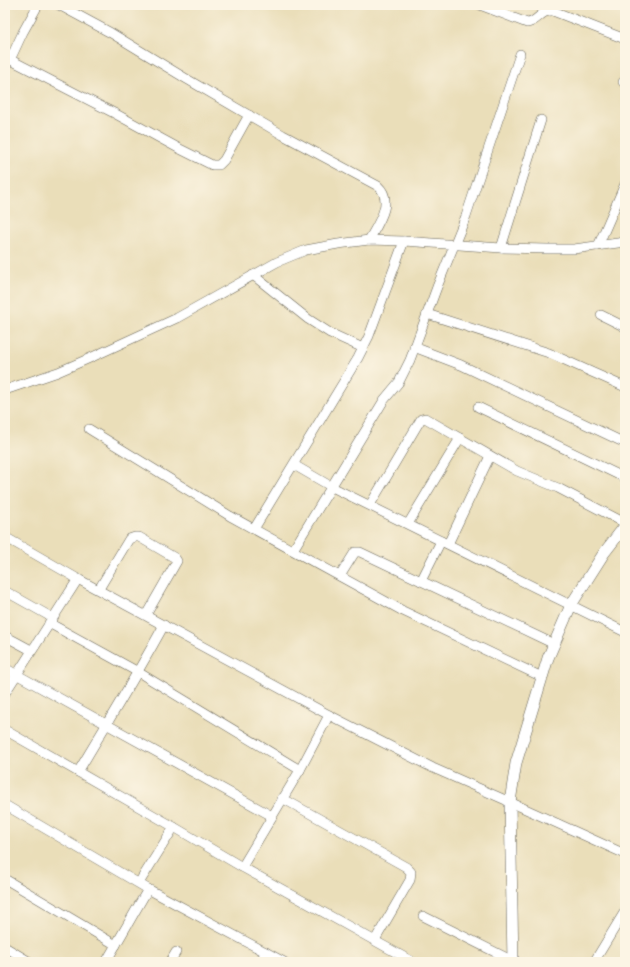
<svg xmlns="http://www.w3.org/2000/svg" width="630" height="967" viewBox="0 0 630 967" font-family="'Playpen Sans',sans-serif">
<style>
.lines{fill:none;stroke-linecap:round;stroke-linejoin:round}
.minor-casing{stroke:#646053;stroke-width:10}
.tertiary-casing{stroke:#646053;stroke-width:12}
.minor{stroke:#fff;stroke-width:9}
.tertiary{stroke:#fff;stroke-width:11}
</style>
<rect width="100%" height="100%" fill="#fcf5e5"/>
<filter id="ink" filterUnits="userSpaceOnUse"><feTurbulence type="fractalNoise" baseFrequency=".025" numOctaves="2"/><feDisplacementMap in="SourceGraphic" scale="8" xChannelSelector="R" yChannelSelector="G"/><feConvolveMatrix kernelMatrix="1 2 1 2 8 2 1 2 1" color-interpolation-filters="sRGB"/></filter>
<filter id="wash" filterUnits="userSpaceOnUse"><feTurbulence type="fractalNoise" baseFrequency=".012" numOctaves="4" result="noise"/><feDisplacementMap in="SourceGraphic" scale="16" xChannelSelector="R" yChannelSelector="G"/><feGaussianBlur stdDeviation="0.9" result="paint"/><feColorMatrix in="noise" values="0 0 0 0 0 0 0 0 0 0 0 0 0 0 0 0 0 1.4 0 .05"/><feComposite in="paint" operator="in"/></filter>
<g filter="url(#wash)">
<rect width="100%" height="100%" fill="#eadeb9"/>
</g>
<g filter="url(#ink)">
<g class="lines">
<defs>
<g id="minor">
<path d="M59 5 111 33 185 78 283 135 378 186C395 201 377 225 369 240"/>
<path d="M480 5 527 23C538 22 540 10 553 11L625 39"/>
<polyline points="5,57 114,113 180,149 212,165 219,165 224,160 249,115"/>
<polyline points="10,60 23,32 38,5"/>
<polyline points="623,82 625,83"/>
<polyline points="598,246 625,184"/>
<polyline points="501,248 541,120"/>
<polyline points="253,275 308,319 330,333 363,348"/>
<polyline points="427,314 549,353 625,387"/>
<polyline points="601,315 625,327"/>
<polyline points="414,347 461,365 625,443"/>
<polyline points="5,390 58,372 90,358 177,318 277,262 306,250 338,244 369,240 404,241 501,248 547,249 574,249 625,242"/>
<polyline points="478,407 625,478"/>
<polyline points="89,429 230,516 403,611 542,677"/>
<polyline points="294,465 332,487 625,632"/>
<polyline points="370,505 421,419 425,418 517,471 558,488 625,523"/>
<polyline points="408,524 460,438"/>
<polyline points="254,529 358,358 369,336 404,241"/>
<polyline points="5,537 78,579 329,715 433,768 510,802 625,854"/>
<polyline points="448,544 490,456"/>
<polyline points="293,550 384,400 399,382 410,360 437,287 466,216 520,54"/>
<polyline points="340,576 355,552 360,552 554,644"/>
<polyline points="421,581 441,541"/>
<polyline points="99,589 129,539 135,537 139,537 175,558 177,561 146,615"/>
<polyline points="5,591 53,618"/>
<polyline points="49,623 138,672 300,770"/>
<polyline points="5,636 31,650"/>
<polyline points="5,668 272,816"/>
<polyline points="5,693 78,579"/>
<polyline points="5,730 174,827 242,867 413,962"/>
<path d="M78 772C107 723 137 675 164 625"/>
<polyline points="282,798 406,867 411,872 410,880 375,940"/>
<polyline points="5,805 148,889 284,962"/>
<polyline points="242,867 300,770 329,715"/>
<polyline points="5,879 116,945"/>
<polyline points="139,883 174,827"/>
<polyline points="423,916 513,961"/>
<polyline points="5,947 30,962"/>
<polyline points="106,962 148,889"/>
<polyline points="170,962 176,952"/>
<polyline points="260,962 266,952"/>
<polyline points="594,962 625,911"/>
</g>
<polyline id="tertiary" points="513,962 510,802 516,763 548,658 571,605 604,553 625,526"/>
</defs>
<use href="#minor" class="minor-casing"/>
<use href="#tertiary" class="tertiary-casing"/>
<use href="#minor" class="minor"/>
<use href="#tertiary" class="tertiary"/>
</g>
</g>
<rect width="630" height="967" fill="none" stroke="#fcf5e5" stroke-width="20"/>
</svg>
